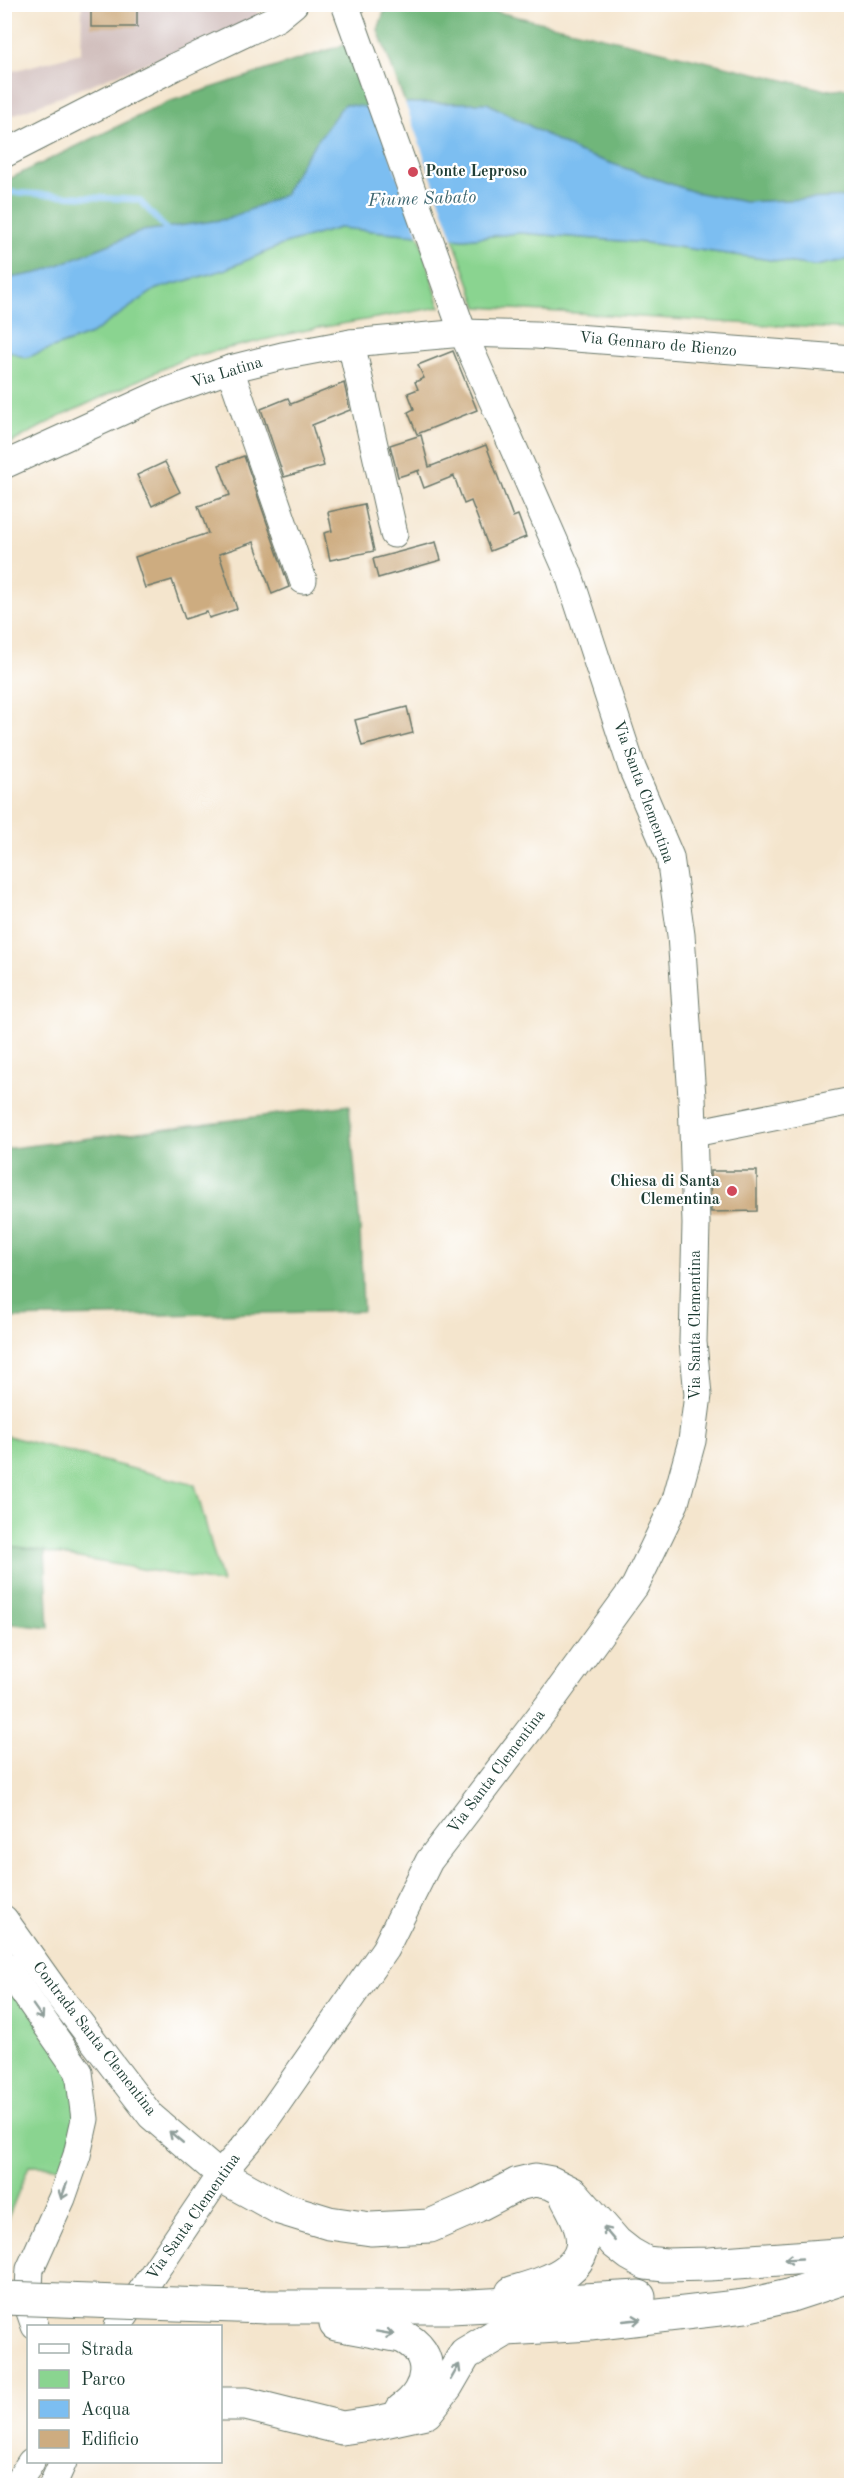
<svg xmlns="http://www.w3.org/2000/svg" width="856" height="2490" viewBox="0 0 856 2490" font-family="'Old Standard TT',serif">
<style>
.industrial{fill:#d1bfbd}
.green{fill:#8ad490;stroke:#548862;stroke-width:1.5}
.forest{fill:#6fb67a;stroke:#477a57;stroke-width:1.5}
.water{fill:#7cbef1;stroke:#4e7e92;stroke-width:1.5}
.pier{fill:#f4e5cd}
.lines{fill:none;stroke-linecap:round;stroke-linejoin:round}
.stream{stroke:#7cbef1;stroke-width:6}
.building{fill:#cdac80}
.minor-casing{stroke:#6a786a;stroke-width:29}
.highway-casing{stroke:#6a786a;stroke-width:35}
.minor{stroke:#fff;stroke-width:27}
.highway{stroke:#fff;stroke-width:33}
.highway-bridge-casing{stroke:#6a786a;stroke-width:35;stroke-linecap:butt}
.highway-bridge{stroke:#fff;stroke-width:33}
.oneway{stroke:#8f9e9a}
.poi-dot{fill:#d1495b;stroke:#fff;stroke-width:2}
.labels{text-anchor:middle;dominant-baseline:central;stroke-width:4.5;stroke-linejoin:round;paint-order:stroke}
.poi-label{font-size:16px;font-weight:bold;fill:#1f3d34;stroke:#fff;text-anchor:start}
.street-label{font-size:16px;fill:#1f3d34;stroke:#fff}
.water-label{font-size:18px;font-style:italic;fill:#3b646d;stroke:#fff}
</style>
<rect width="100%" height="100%" fill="#fff"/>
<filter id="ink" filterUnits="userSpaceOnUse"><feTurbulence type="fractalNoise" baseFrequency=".0167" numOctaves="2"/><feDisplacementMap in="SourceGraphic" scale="12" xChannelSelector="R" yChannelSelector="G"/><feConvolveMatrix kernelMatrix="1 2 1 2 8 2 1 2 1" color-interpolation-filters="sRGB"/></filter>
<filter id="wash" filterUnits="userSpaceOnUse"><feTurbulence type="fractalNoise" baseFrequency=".008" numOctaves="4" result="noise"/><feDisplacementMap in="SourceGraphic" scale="24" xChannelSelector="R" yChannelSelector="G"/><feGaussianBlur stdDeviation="1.35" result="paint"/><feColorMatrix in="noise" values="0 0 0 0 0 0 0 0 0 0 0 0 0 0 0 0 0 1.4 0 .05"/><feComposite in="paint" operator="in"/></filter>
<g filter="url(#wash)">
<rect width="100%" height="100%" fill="#f4e5cd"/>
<polygon class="industrial" points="82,5 255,5 261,18 5,118 5,73 81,53"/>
<g class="green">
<polygon points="339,228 419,235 440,307 307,330 186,358 59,417 5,446 5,349 25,358 91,334 156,289 224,270 282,245"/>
<polygon points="520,233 647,243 815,266 851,259 851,330 478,307 453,238 464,239"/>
<polygon points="4,1435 195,1485 222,1583 5,1545"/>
<polygon points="5,1965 75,2063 82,2108 63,2167 29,2166 5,2225"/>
</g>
<g class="forest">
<polygon points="404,8 489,10 826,90 851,87 851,197 745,202 694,192 578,152 487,103 405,103 378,30 384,12"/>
<polygon points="350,43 372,108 304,159 284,195 228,219 143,231 38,273 5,279 5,181 168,102"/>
<polygon points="349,1105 360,1228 363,1311 5,1318 5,1149"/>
<polygon points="4,1545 45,1551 49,1628 5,1623"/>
</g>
<polygon class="water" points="405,103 487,103 578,152 694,192 745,202 851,197 851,259 815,266 647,243 520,233 464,239 339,228 282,245 224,270 156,289 91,334 25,358 5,349 5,279 38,273 143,231 228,219 284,195 304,159 344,104 372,108"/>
<polygon class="pier" points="404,100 454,241 420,238 372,105"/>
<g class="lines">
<polyline class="stream" points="4,192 139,200 170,233"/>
</g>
<g id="blocks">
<g class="building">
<rect x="91" y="4" width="46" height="23"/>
<polygon points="453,351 477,410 417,434 408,412 414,409 408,393 418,389 415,382 424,378 418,365"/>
<polygon points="344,383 350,410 312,425 324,466 284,477 261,409 288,398 291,404"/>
<polygon points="421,435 429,467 486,445 513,517 518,515 526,537 490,551 471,501 464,504 454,476 424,488 418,471 420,470 398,477 390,445"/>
<polygon points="244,456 289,587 272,594 254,542 219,554 237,609 209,618 207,612 185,619 172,580 145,588 135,557 208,533 198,506 230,495 219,465"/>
<polygon points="165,462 180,492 152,506 137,475"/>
<polygon points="364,504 374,551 330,560 324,533 332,531 328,512"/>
<polygon points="436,542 441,560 378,578 373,559"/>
<polygon points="407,707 413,733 362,746 355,720"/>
<polygon points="710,1171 757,1171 757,1211 711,1212"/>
</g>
</g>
</g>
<g filter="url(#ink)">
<use href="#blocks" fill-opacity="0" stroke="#6a786a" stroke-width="1.5"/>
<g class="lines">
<defs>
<g id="minor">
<polyline points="4,154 174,67 277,18 294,4"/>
<polyline points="351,343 394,534"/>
<polyline points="230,369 303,580"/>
<polyline points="4,465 160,394 230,369 282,356 351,343 463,333 536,335 852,359"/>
<polyline points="694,1133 852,1101"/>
<polyline points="4,1919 56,1992 151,2116 220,2175"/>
<polyline points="4,1964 79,2072 85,2119 77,2155 62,2198 30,2269 28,2306 35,2326"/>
<polyline points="118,2326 220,2175 260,2128 385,1949 429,1861 550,1703 635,1586 675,1503 692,1441 698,1395 693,1342 696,1224 692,1097 681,935 670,857 632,768 568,572 463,333 345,4"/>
<polyline points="15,2486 31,2462"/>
<polyline points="52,2486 63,2462"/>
</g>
<g id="highway">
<polyline points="220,2175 280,2208 329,2223 371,2229 430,2226 476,2206 518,2184 535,2180 551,2183 573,2194 616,2243 630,2254 646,2263 665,2265 709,2264 852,2254"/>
<path d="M512 2293C544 2283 597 2271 579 2223 576 2214 571 2206 567 2198"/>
<polyline points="266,2307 451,2307 639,2297"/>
<path d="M336 2324 401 2336C437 2352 431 2391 402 2410"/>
<polyline points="220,2404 246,2404 342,2428 376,2423 426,2412 447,2385 465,2354 507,2329 590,2324 745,2306 788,2296 843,2278"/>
</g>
</defs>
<use href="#minor" class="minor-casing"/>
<use href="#highway" class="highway-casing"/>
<use href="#minor" class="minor"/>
<use href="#highway" class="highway"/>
<defs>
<polyline id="highway-bridge" points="4,2298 266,2307"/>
</defs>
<use href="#highway-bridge" class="highway-bridge-casing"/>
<use href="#highway-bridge" class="highway-bridge"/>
</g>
<defs><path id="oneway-shaft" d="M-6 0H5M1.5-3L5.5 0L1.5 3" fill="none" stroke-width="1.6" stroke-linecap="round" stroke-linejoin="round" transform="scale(1.5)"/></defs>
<g class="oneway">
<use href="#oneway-shaft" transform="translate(38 2012) rotate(55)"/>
<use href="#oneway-shaft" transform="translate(176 2137) rotate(-140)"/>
<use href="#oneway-shaft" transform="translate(64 2191) rotate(110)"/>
<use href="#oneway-shaft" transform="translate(609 2234) rotate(-130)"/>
<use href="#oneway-shaft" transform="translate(793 2259) rotate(177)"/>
<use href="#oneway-shaft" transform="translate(632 2320) rotate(-6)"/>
<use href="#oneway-shaft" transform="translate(385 2333) rotate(10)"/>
<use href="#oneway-shaft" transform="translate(455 2372) rotate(-60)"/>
</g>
</g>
<g class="poi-dot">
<circle cx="413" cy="172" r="6"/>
<circle cx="732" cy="1191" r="6"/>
</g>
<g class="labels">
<g class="poi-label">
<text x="425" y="172">Ponte Leproso</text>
<text x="720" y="1182" text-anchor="end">Chiesa di Santa<tspan x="720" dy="18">Clementina</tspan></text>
</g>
<g class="street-label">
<text transform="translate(658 345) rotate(5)">Via Gennaro de Rienzo</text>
<text transform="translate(227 373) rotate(-17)">Via Latina</text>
<text transform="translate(643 792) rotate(70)">Via Santa Clementina</text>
<text transform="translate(696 1325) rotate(-90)">Via Santa Clementina</text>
<text transform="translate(497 1772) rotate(-53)">Via Santa Clementina</text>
<text transform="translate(94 2039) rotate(52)">Contrada Santa Clementina</text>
<text transform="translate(194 2217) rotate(-55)">Via Santa Clementina</text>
</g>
<g class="water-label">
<text transform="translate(422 199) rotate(-2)">Fiume Sabato</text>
</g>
</g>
<rect width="856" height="2490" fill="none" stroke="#fff" stroke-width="24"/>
<rect x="27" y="2325" width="195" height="138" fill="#ffffff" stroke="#a5b1ae" stroke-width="1.5"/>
<rect x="39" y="2344" width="30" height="9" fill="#ffffff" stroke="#a5b1ae" stroke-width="1.5"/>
<text x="81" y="2355" font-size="18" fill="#1f3d34">Strada</text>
<rect x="39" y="2370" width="30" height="18" fill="#8ad490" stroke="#a5b1ae" stroke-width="1.5"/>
<text x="81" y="2385" font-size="18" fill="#1f3d34">Parco</text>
<rect x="39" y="2400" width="30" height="18" fill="#7cbef1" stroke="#a5b1ae" stroke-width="1.5"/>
<text x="81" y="2415" font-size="18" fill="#1f3d34">Acqua</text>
<rect x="39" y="2430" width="30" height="18" fill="#cdac80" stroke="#a5b1ae" stroke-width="1.5"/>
<text x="81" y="2445" font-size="18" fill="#1f3d34">Edificio</text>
</svg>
